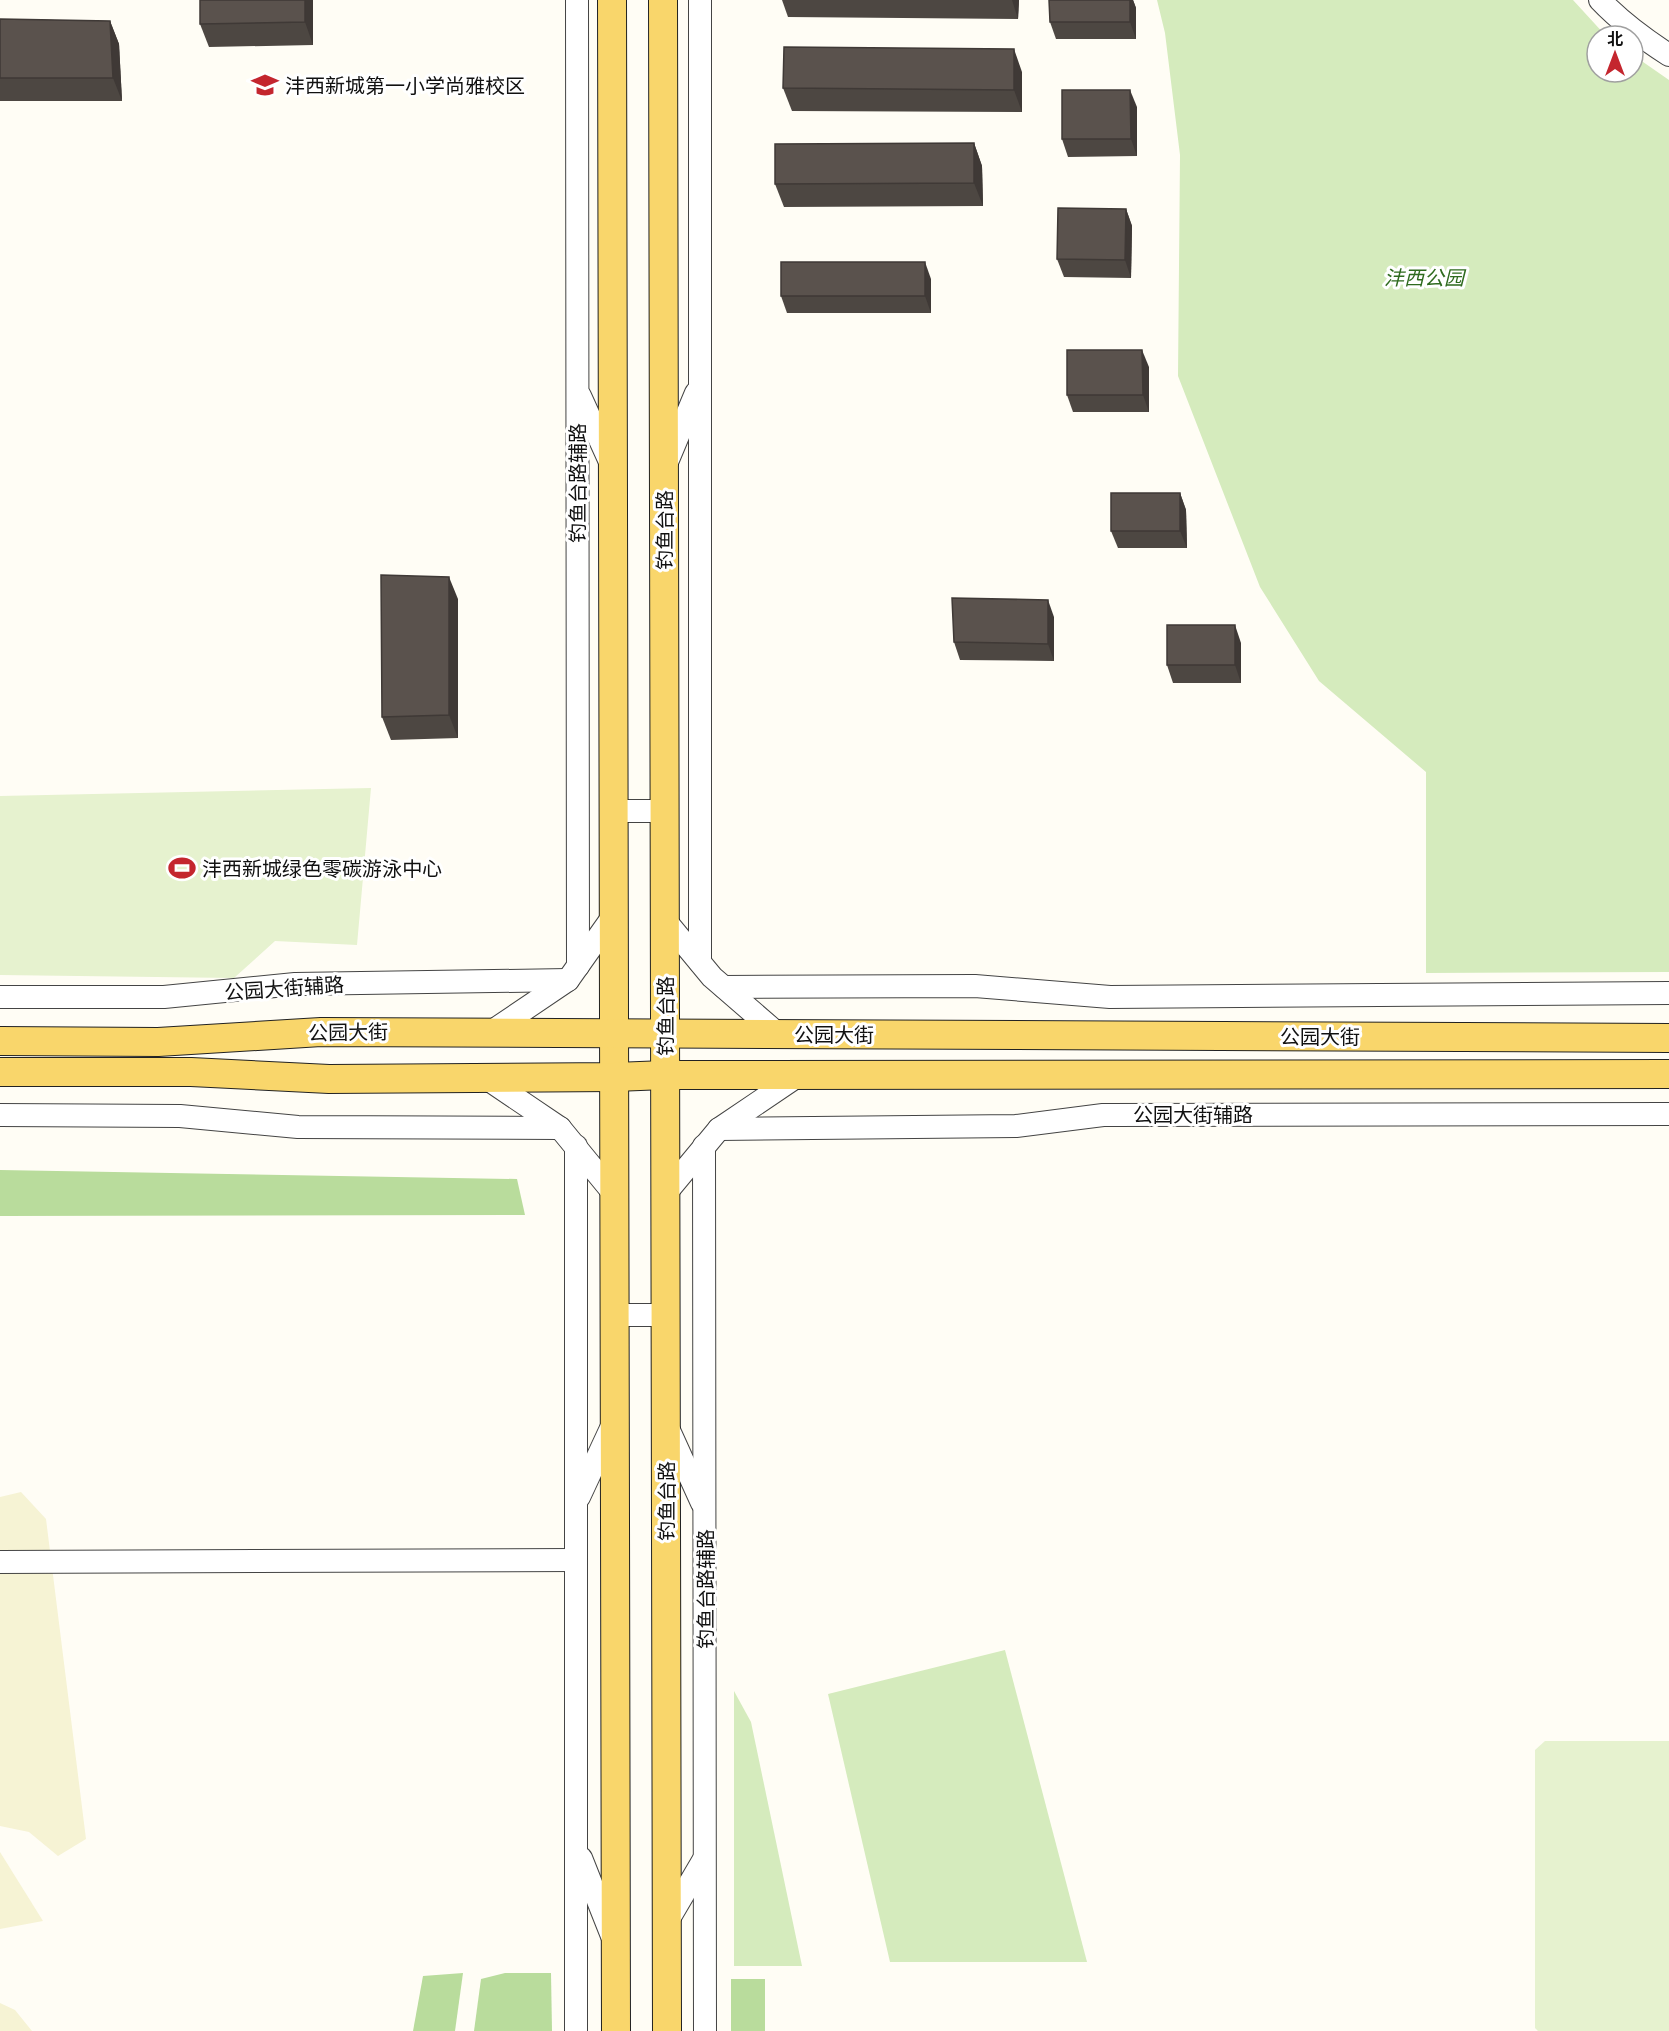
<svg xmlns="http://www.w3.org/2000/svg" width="1669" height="2031" viewBox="0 0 1669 2031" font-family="Lora,'Noto Sans SC',serif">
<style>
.farmland{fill:#f6f3d4}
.green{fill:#d5ebbd}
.forest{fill:#b9dc9c}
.pitch{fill:#e6f2cf}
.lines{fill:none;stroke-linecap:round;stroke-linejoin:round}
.minor-casing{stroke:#444;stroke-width:24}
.major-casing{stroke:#222;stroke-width:30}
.minor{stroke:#fff;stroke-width:22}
.major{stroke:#f9d66b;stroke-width:28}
.wall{fill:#4d4742}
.shaded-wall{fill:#3f3936}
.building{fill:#5a524d;stroke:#3f3936;stroke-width:1.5}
.labels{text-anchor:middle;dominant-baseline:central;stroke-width:6;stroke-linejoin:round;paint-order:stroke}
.poi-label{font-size:20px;fill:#111;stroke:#fff;text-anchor:start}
.park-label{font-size:20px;font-style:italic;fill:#2f6b1f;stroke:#fff}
.street-label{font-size:20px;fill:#111;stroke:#fff}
</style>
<rect width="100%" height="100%" fill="#fffdf5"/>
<g class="farmland">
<polygon points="21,1492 46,1519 86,1839 58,1856 29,1832 0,1826 0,1497"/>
<polygon points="0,1852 43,1921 0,1929"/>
<polygon points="0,2003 15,2010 32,2031 0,2031"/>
</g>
<g class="green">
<polygon points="1157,0 1573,0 1606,36 1597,36 1597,72 1633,72 1633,55 1669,80 1669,972 1426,973 1426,772 1319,681 1260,587 1178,376 1180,155 1165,33"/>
<polygon points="1005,1650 1087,1962 890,1962 828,1694"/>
<polygon points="734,1691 751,1722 802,1966 734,1966"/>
</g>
<g class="forest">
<polygon points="0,1170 517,1179 525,1215 0,1216"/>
<polygon points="463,1973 455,2031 413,2031 423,1976"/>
<polygon points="505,1973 551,1973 552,2031 474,2031 481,1979"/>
<rect x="731" y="1979" width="34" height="52"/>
</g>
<g class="pitch">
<polygon points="371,788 357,945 275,941 234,978 0,975 0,796"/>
<polygon points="1545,1741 1669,1741 1669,2031 1538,2031 1535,2028 1535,1750"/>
</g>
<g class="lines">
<defs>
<g id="minor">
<polyline points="577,0 578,966"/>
<polyline points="700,0 700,962"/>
<path d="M1600 0C1620 21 1644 39 1669 55"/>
<polyline points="580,396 611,464"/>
<polyline points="667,462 696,393"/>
<polyline points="614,811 664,811"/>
<polyline points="664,919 712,977 778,1034"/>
<polyline points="724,987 975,986 1110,997 1669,993"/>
<polyline points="0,997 164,997 295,984 568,980"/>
<polyline points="491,1032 568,980 614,915"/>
<polyline points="486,1078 560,1128 615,1195"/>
<polyline points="0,1115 180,1116 298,1127 560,1128"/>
<polyline points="719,1129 1016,1126 1103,1115 1669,1114"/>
<polyline points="576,1146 576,2031"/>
<polyline points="704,1146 705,2031"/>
<polyline points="665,1194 719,1129 799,1075"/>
<polyline points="615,1315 665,1315"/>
<polyline points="667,1426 702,1503"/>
<polyline points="579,1497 613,1424"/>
<polyline points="0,1562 576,1560"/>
<polyline points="581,1858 612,1936"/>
<polyline points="667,1922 704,1859"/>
</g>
<g id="major">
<polyline points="612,0 616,2031"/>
<polyline points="663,0 667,2031"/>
<polyline points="0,1041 158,1042 321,1032 1669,1038"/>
<polyline points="0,1072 191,1072 329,1079 615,1077 665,1075 1669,1074"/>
</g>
</defs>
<use href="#minor" class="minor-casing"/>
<use href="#major" class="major-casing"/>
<use href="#minor" class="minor"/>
<use href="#major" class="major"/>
</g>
<g class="wall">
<polygon points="313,0 313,45 209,47 200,24"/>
<polygon points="782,0 1019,0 1018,19 788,17"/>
<polygon points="1049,0 1133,0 1136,8 1136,39 1056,39 1050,22"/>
<polygon points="0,19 110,21 119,44 122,101 0,101"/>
<polygon points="1022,72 1022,112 792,111 783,88"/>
<polygon points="1137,107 1137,156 1068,157 1062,139"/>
<polygon points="974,143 982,166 983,206 784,207 775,184"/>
<polygon points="1126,209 1132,226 1131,278 1064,277 1057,259"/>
<polygon points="931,279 931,313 787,313 781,296"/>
<polygon points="1149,367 1149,412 1073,412 1067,395"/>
<polygon points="1180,493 1186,510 1187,548 1118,548 1111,531"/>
<polygon points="458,599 458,738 391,740 382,717"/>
<polygon points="1054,617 1054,661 960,660 954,642"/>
<polygon points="1241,643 1241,683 1173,683 1167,665"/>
</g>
<g class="shaded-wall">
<polygon points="305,0 313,0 313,45 305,22"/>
<polygon points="1012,0 1019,0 1018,19"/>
<polygon points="1130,0 1133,0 1136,8 1136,39 1130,22"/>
<polygon points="110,21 119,44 122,101 113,78"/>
<polygon points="1014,49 1022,72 1022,112 1014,90"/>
<polygon points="1130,90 1137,107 1137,156 1131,139"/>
<polygon points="974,143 982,166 983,206 974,183"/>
<polygon points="1126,209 1132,226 1131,278 1125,260"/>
<polygon points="925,262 931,279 931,313 925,296"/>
<polygon points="1142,350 1149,367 1149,412 1143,395"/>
<polygon points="1180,493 1186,510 1187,548 1180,531"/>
<polygon points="449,577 458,599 458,738 449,715"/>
<polygon points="1048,600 1054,617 1054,661 1048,644"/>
<polygon points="1235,625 1241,643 1241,683 1235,665"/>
</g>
<g class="building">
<polygon points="200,0 305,0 305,22 200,24"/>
<polygon points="1049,0 1130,0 1130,22 1050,22"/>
<polygon points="0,19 110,21 113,78 0,78"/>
<polygon points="784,47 1014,49 1014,90 783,88"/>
<polygon points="1062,90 1130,90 1131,139 1062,139"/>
<polygon points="974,143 974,183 775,184 775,144"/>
<polygon points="1058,208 1126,209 1125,260 1057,259"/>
<rect x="781" y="262" width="144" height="34"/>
<polygon points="1067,350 1142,350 1143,395 1067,395"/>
<rect x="1111" y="493" width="69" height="38"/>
<polygon points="381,575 449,577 449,715 382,717"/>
<polygon points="952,598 1048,600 1048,644 954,642"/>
<rect x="1167" y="625" width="68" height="40"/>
</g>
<defs>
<symbol id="school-bare" viewBox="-9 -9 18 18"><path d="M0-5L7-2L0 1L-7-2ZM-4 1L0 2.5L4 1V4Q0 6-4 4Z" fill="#c4262e" stroke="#fff" stroke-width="2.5" paint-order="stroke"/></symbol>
<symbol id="stadium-bare" viewBox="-9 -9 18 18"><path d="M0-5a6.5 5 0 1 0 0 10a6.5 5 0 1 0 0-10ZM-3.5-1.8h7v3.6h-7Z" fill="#c4262e" stroke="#fff" stroke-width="2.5" paint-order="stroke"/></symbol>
</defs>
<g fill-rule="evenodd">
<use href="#school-bare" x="246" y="66" width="38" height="38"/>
<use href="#stadium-bare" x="163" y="849" width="38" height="38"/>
</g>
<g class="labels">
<g class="poi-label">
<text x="285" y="85">沣西新城第一小学尚雅校区</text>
<text x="202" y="868">沣西新城绿色零碳游泳中心</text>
</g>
<g class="park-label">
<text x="1424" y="277">沣西公园</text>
</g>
<g class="street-label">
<text transform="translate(577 483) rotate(-90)">钓鱼台路辅路</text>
<text transform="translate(664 530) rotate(-90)">钓鱼台路</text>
<text transform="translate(284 988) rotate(-4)">公园大街辅路</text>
<text transform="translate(665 1016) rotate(-90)">钓鱼台路</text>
<text transform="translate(348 1032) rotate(-1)">公园大街</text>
<text x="834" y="1034">公园大街</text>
<text x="1320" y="1036">公园大街</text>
<text x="1193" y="1114">公园大街辅路</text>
<text transform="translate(666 1501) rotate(-90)">钓鱼台路</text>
<text transform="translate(705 1589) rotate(-90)">钓鱼台路辅路</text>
</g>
</g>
<g transform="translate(1615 54)"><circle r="28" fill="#ffffff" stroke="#a0a0a0" stroke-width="1.5"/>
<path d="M0-4.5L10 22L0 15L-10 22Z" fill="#c4262e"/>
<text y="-9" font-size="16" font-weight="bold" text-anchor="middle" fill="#111111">北</text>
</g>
</svg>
